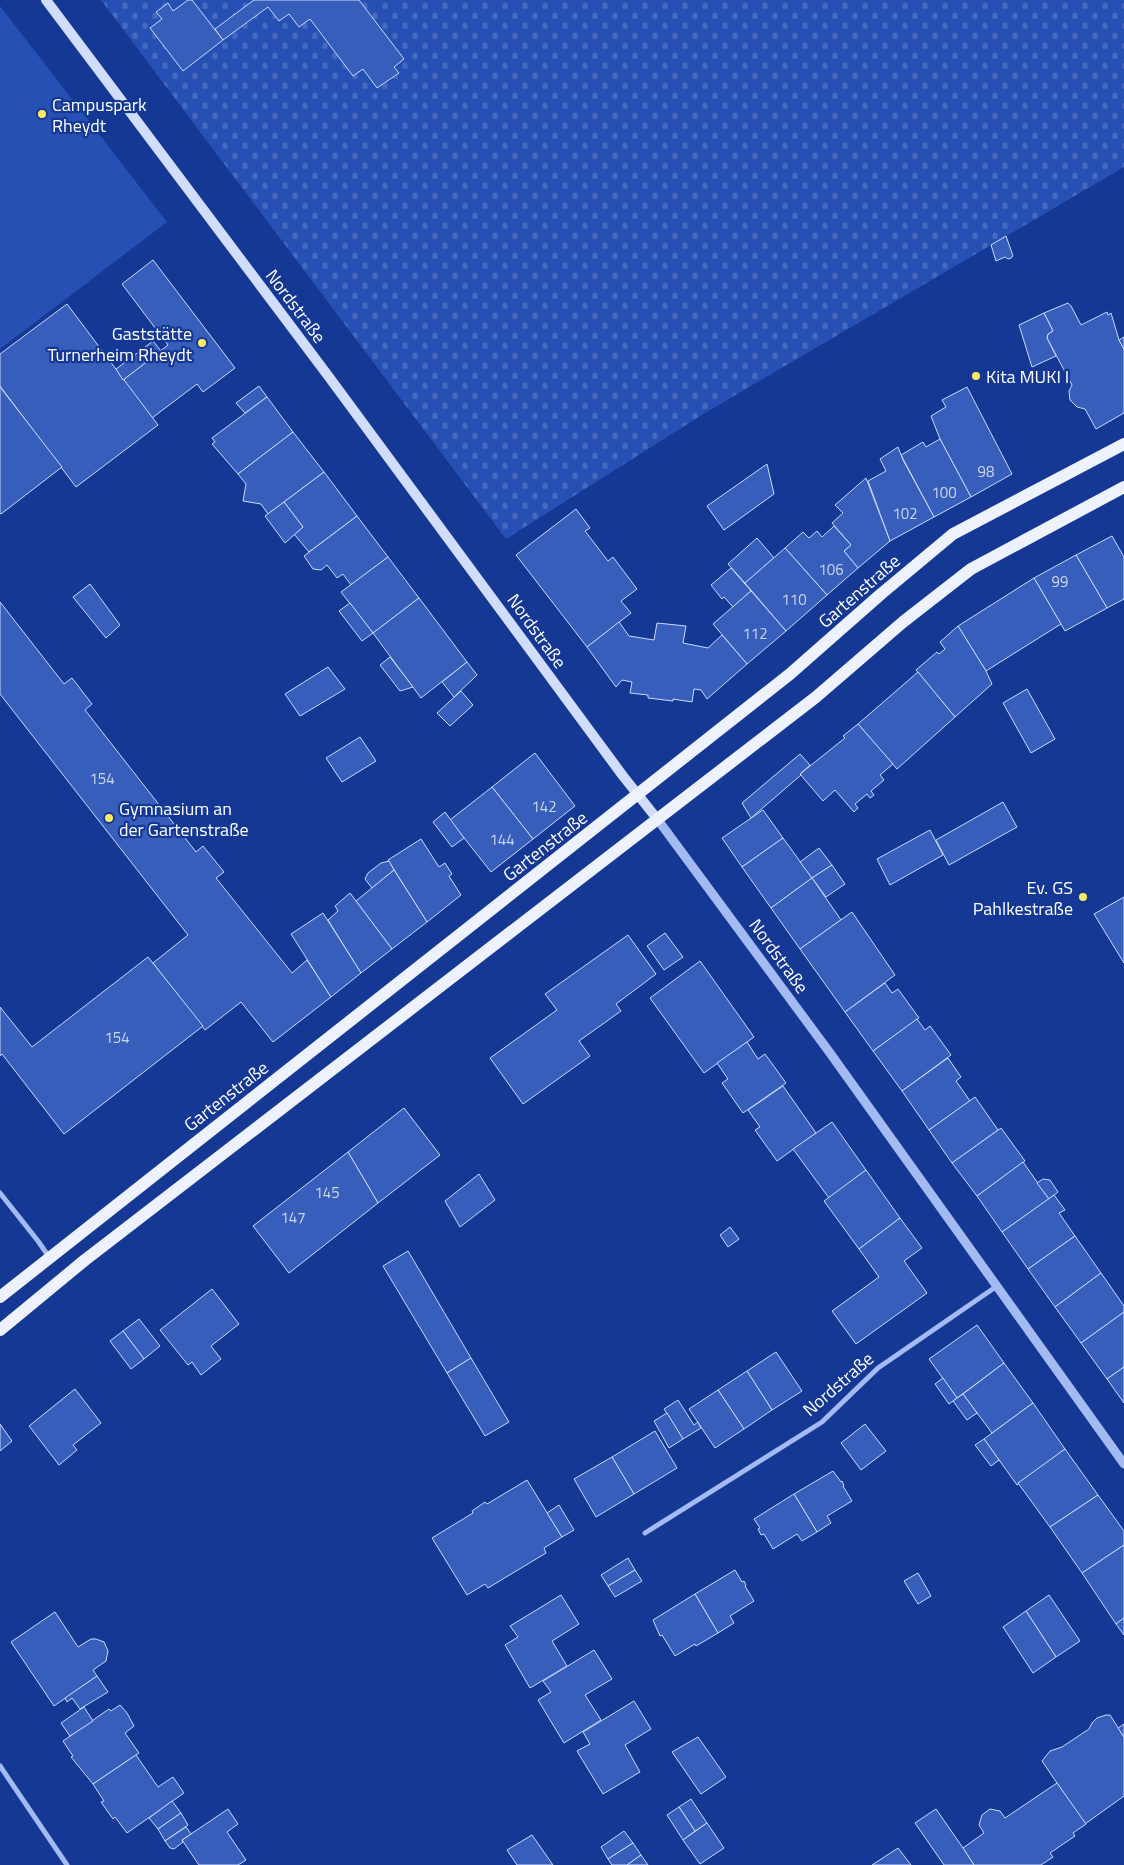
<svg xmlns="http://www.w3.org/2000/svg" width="1124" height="1865" viewBox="0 0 1124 1865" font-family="'Titillium Web',sans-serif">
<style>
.cemetery{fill:url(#cemetery-stones)}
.garden{fill:#2650b3}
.building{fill:#385ebb;stroke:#cad9fd}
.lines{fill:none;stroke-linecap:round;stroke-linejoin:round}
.minor{stroke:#a3baf2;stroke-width:5}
.tertiary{stroke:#a3baf2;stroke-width:9}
.secondary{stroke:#d1ddfc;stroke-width:10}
.primary{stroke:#eef2ff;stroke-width:12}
.poi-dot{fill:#ffea64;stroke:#143894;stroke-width:2}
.labels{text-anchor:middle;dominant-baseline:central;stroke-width:4.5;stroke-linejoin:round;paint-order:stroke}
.number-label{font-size:15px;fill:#cdd7ee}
.poi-label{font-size:18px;fill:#fff;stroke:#143894;text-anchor:start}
.street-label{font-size:18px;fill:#fff;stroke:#143894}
</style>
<defs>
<pattern id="cemetery-stones" width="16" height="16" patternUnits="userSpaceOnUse" patternTransform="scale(1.25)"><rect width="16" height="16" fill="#2650b3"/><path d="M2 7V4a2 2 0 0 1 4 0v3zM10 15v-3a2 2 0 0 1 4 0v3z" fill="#476abe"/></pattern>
</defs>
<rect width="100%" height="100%" fill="#143894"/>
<polygon class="cemetery" points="101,0 1124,0 1124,167 705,413 506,539"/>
<polygon class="garden" points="0,6 167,222 0,349"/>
<g class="building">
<polygon points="188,0 192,0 223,40 183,71 150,28 162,19 156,12 168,3 173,11"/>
<polygon points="254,0 359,0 404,59 394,67 399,73 377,88 363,69 353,76 310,19 299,27 289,14 279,21 268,7 223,40 215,29"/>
<polygon points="1006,236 1013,256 1011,258 1008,259 1005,257 996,261 991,245"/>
<polygon points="153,260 235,368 203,392 197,384 152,418 123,380 168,345 122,284"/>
<polygon points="1068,303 1071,306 1081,325 1107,312 1108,315 1111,313 1119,340 1124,349 1124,413 1096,429 1085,409 1077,407 1070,400 1069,391 1072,385 1047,338 1048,334 1053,331 1044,313"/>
<polygon points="67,304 158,425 76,487 0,386 0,354"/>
<polygon points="1044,313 1053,331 1048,334 1047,338 1056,356 1032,367 1019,325"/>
<polygon points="1124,337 1124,349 1119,340"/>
<polygon points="153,341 161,351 123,380 116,369"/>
<polygon points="259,386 267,397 245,413 236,403"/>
<polygon points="0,387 62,467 1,514 0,513"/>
<polygon points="967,387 1012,474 971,497 940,439 931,416 946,407 942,400"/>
<polygon points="267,397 293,432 238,474 212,444 215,442 212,438"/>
<polygon points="293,432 324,472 268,514 261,504 243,501 246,484 238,474"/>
<polygon points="940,439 971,497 934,517 901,455 923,442 926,447"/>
<polygon points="898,447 903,460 934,517 890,541 868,481 886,471 880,459"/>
<polygon points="767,464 774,494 724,530 707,506"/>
<polygon points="324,472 357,516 309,552 294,534 303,527 284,502"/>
<polygon points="866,478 890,541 858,568 844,551 851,545 832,523 843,513 835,505"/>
<polygon points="284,502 303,527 285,543 265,516"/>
<polygon points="576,509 590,528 585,531 608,561 613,557 637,589 621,601 631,613 587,647 516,555"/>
<polygon points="357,516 388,557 351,585 343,574 337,578 327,565 321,570 313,569 304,556"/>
<polygon points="834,526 851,545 844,551 858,568 827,595 785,548 803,532 809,538 817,531 822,537"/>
<polygon points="1112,536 1124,557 1124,599 1107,608 1076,555"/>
<polygon points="757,538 774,558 745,583 728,564"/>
<polygon points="785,548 827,595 786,631 745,583"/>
<polygon points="1076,555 1107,608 1065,631 1034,578"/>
<polygon points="388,557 419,598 373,633 341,592"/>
<polygon points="731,568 751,591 733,607 724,597 722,599 711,585"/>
<polygon points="1034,578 1061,624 986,671 958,626"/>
<polygon points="90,584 120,625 106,638 73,597"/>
<polygon points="751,591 786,631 747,664 713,624"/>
<polygon points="419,598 467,662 421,698 373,633"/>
<polygon points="0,602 64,684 72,678 92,704 85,710 196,852 203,846 224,872 216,878 292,973 307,960 331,997 273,1042 241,1002 205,1030 153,963 188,935 0,694"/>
<polygon points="350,603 373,633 362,641 339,611"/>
<polygon points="619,622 629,636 654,640 657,623 686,626 683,643 708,648 722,635 747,664 707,699 701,690 694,689 692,702 673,699 673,701 648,698 648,695 630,693 632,682 622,680 616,687 587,647"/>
<polygon points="958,626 986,671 992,684 955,717 916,670 937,652 939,654 945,649 940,642"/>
<polygon points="390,657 413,687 400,691 380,665"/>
<polygon points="467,662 477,675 454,697 442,682"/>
<polygon points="328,667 345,689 300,716 285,694"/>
<polygon points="918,672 955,717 897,769 858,724"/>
<polygon points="1027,689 1055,739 1031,753 1003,703"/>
<polygon points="461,691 473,705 450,726 437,713"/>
<polygon points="858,724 893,764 880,775 884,780 871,791 874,795 870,798 867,794 855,804 858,808 854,812 835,790 823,801 800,774 845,738 843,736"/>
<polygon points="360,737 376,761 342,782 326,758"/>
<polygon points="535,753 575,806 533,839 492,787"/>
<polygon points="800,754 810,765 800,774 801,775 751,818 742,803"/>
<polygon points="492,787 533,839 491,872 450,820"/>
<polygon points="1003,802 1017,827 949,865 936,840"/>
<polygon points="763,810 783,838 742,867 722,838"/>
<polygon points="445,812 464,838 452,847 433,822"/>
<polygon points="930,830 943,855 890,885 877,859"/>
<polygon points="783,838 812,878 771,908 742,867"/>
<polygon points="421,839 439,867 445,863 452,874 449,876 461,895 427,922 388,860"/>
<polygon points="819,848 832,865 812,878 800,862"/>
<polygon points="389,861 394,870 372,888 365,879 368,873 381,863"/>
<polygon points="832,865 845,884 826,897 812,878"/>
<polygon points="394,870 427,922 392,949 356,901"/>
<polygon points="812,878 841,920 800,949 771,908"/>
<polygon points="350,893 392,949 361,973 328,920 338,911 335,906"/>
<polygon points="1124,897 1124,963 1094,914"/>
<polygon points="852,912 895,975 845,1012 800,949"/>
<polygon points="323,913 361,973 331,997 291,934"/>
<polygon points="665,933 683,957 664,970 647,946"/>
<polygon points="628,935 656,974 616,1004 621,1011 579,1041 590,1056 523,1104 490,1058 557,1010 545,994"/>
<polygon points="148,957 203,1026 64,1134 2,1054 0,1056 0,1007 32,1047"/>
<polygon points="700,961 754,1037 704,1073 650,998"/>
<polygon points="885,983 892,993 898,989 919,1018 873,1051 845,1012"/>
<polygon points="917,1019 925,1030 930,1026 951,1055 902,1091 873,1051"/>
<polygon points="747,1042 758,1059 765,1054 786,1083 743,1113 722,1083 728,1079 717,1063"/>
<polygon points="948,1058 961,1077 956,1081 970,1101 929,1130 902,1091"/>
<polygon points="783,1086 816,1133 777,1161 755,1130 760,1127 748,1110"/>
<polygon points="975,1097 998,1130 952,1163 929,1130"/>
<polygon points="404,1108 440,1155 378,1203 348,1152"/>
<polygon points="832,1122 866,1170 829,1198 793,1149"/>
<polygon points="1001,1128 1025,1161 977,1196 952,1163"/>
<polygon points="348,1152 378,1203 289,1273 253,1226"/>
<polygon points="1023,1162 1049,1199 1002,1232 977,1196"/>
<polygon points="866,1170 900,1218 859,1249 824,1201"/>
<polygon points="479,1174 495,1200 460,1227 445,1201"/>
<polygon points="1043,1179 1050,1180 1058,1192 1049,1199 1037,1183"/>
<polygon points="1054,1195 1065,1210 1059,1213 1075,1236 1028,1269 1002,1232"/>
<polygon points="900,1218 922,1248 904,1261 927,1293 856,1344 832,1311 879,1277 859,1249"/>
<polygon points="730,1227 739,1239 728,1247 720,1235"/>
<polygon points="1075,1236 1101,1273 1055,1307 1028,1269"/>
<polygon points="408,1251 471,1358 447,1373 383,1266"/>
<polygon points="1101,1273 1124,1306 1124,1312 1081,1343 1055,1307"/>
<polygon points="212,1289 239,1324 211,1346 221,1359 201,1375 192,1362 188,1365 160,1330"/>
<polygon points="1124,1312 1124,1367 1107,1379 1081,1343"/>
<polygon points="139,1319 160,1346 144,1359 123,1331"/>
<polygon points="977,1325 1004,1363 957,1398 929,1359"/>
<polygon points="123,1331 144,1359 131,1369 110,1341"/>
<polygon points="776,1352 802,1391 772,1410 747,1371"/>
<polygon points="471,1358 509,1422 485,1436 447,1373"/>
<polygon points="1004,1363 1033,1403 992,1433 963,1394"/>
<polygon points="1124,1367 1124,1403 1107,1379"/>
<polygon points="747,1371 772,1410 744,1429 718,1390"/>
<polygon points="943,1378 957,1398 949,1404 935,1384"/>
<polygon points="75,1389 101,1423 73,1445 77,1450 59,1465 29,1426"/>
<polygon points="718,1390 744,1429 715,1448 689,1409"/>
<polygon points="963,1394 977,1413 967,1420 953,1401"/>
<polygon points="678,1400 694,1425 698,1422 701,1428 683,1439 664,1409"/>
<polygon points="1033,1403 1065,1449 1017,1485 984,1439"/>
<polygon points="667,1413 683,1439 669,1448 654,1421"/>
<polygon points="0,1424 12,1441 0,1451"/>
<polygon points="865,1424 886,1451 861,1470 841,1443"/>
<polygon points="655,1431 677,1468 634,1494 612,1457"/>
<polygon points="984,1439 999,1460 991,1466 975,1445"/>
<polygon points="1065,1449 1098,1495 1050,1527 1018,1483"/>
<polygon points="612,1457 634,1494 596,1517 574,1479"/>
<polygon points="833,1471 841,1482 842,1481 844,1486 843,1486 852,1501 827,1516 831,1523 817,1532 794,1494"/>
<polygon points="527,1480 562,1537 544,1548 546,1553 488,1588 485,1584 467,1595 432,1538 473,1513 472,1511 485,1502 487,1504"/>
<polygon points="794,1494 817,1532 802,1541 797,1534 773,1549 764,1534 761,1535 758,1529 760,1528 754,1519"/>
<polygon points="1098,1495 1124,1531 1124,1545 1082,1573 1050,1527"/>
<polygon points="559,1505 574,1530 562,1537 547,1513"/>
<polygon points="1124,1545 1124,1618 1116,1624 1082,1573"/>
<polygon points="628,1558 635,1570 608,1586 601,1575"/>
<polygon points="635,1570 642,1581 615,1597 608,1586"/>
<polygon points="735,1570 742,1582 744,1581 746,1585 745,1586 754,1601 730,1616 734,1623 718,1633 695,1594"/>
<polygon points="918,1573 931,1596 918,1604 904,1581"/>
<polygon points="695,1594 718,1633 696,1646 695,1644 675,1656 662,1635 660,1636 653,1620"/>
<polygon points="561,1595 579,1624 552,1641 567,1666 530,1688 505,1645 518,1637 510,1626"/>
<polygon points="1049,1595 1080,1641 1056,1657 1026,1611"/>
<polygon points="1026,1611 1056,1657 1033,1673 1003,1627"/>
<polygon points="55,1612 78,1647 91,1639 96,1639 104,1642 108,1651 106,1661 93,1670 97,1676 54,1706 11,1642"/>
<polygon points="1124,1618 1124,1635 1116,1624"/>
<polygon points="594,1650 612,1679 585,1695 601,1720 564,1743 538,1700 551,1692 543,1681"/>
<polygon points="97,1676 108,1692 80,1709 72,1698 67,1702 65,1698"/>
<polygon points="634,1701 651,1729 625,1745 640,1772 603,1794 577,1751 590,1744 583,1732"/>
<polygon points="120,1705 127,1713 134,1726 125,1733 139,1753 93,1784 71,1757 73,1756 63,1741 109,1709 111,1711"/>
<polygon points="84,1707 93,1721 70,1736 61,1723"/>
<polygon points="1106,1715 1110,1715 1124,1737 1124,1796 1085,1824 1042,1761 1050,1751 1062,1747 1089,1729 1092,1723 1097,1718"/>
<polygon points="1124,1724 1124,1737 1118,1728"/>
<polygon points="698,1737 726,1777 701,1794 672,1752"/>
<polygon points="136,1755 158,1787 173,1777 184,1793 127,1833 115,1817 113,1819 101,1802 104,1801 93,1784"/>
<polygon points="1057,1783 1086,1824 1073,1833 1075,1836 1050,1853 1053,1857 1041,1865 974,1865 963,1848 984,1833 979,1825 982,1815 990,1809 1000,1811 1005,1818"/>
<polygon points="691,1799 707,1823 695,1831 679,1807"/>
<polygon points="172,1801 181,1813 158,1829 149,1818"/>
<polygon points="679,1807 695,1831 683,1840 667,1815"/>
<polygon points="228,1809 238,1824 227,1832 246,1860 238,1865 199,1865 182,1840"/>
<polygon points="936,1809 963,1848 974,1865 944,1865 915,1823"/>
<polygon points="181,1813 188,1825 165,1841 158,1829"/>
<polygon points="707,1823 724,1848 700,1864 683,1840"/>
<polygon points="186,1827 191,1834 182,1840 183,1842 174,1849 170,1848 165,1841"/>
<polygon points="624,1831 633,1843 608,1859 601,1847"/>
<polygon points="532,1835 553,1865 517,1865 507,1850"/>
<polygon points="633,1843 641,1855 627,1865 612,1865 608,1859"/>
<polygon points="898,1848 911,1865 872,1865"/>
<polygon points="641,1855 648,1865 627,1865"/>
</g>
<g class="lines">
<g class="minor">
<polyline points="0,1193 38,1241 49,1257"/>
<polyline points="645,1533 822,1422 878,1368 997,1286"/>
<polyline points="0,1766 67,1865"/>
</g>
<polyline class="tertiary" points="658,820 830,1053 1124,1464"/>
<polyline class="secondary" points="46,0 329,377 623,776 658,820"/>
<g class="primary">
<polyline points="0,1297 790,674 881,594 953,534 1124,444"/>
<polyline points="0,1330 85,1260 816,697 903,622 971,569 1124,487"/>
</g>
</g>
<g class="poi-dot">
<circle cx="42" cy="114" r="5"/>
<circle cx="202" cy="343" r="5"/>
<circle cx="976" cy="376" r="5"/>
<circle cx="109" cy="818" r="5"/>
<circle cx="1083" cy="897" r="5"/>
</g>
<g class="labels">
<g class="number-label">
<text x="986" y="471">98</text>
<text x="944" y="492">100</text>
<text x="905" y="513">102</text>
<text x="831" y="569">106</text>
<text x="1060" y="581">99</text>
<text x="794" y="599">110</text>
<text x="755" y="633">112</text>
<text x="102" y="778">154</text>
<text x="544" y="806">142</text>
<text x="502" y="839">144</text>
<text x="117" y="1037">154</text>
<text x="327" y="1192">145</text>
<text x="293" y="1217">147</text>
</g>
<g class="poi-label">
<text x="52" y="104">Campuspark<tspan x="52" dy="21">Rheydt</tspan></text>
<text x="192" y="333" text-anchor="end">Gaststätte<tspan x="192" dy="21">Turnerheim Rheydt</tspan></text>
<text x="986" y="376">Kita MUKI I</text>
<text x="119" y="808">Gymnasium an<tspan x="119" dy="21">der Gartenstraße</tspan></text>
<text x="1073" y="887" text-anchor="end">Ev. GS<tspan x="1073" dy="21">Pahlkestraße</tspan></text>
</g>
<g class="street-label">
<text transform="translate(296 306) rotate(53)">Nordstraße</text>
<text transform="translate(859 591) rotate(-41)">Gartenstraße</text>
<text transform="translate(537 631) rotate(54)">Nordstraße</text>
<text transform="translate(545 846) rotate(-38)">Gartenstraße</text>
<text transform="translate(779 956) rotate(54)">Nordstraße</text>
<text transform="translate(226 1096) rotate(-38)">Gartenstraße</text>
<text transform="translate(838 1384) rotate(-41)">Nordstraße</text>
</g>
</g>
</svg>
